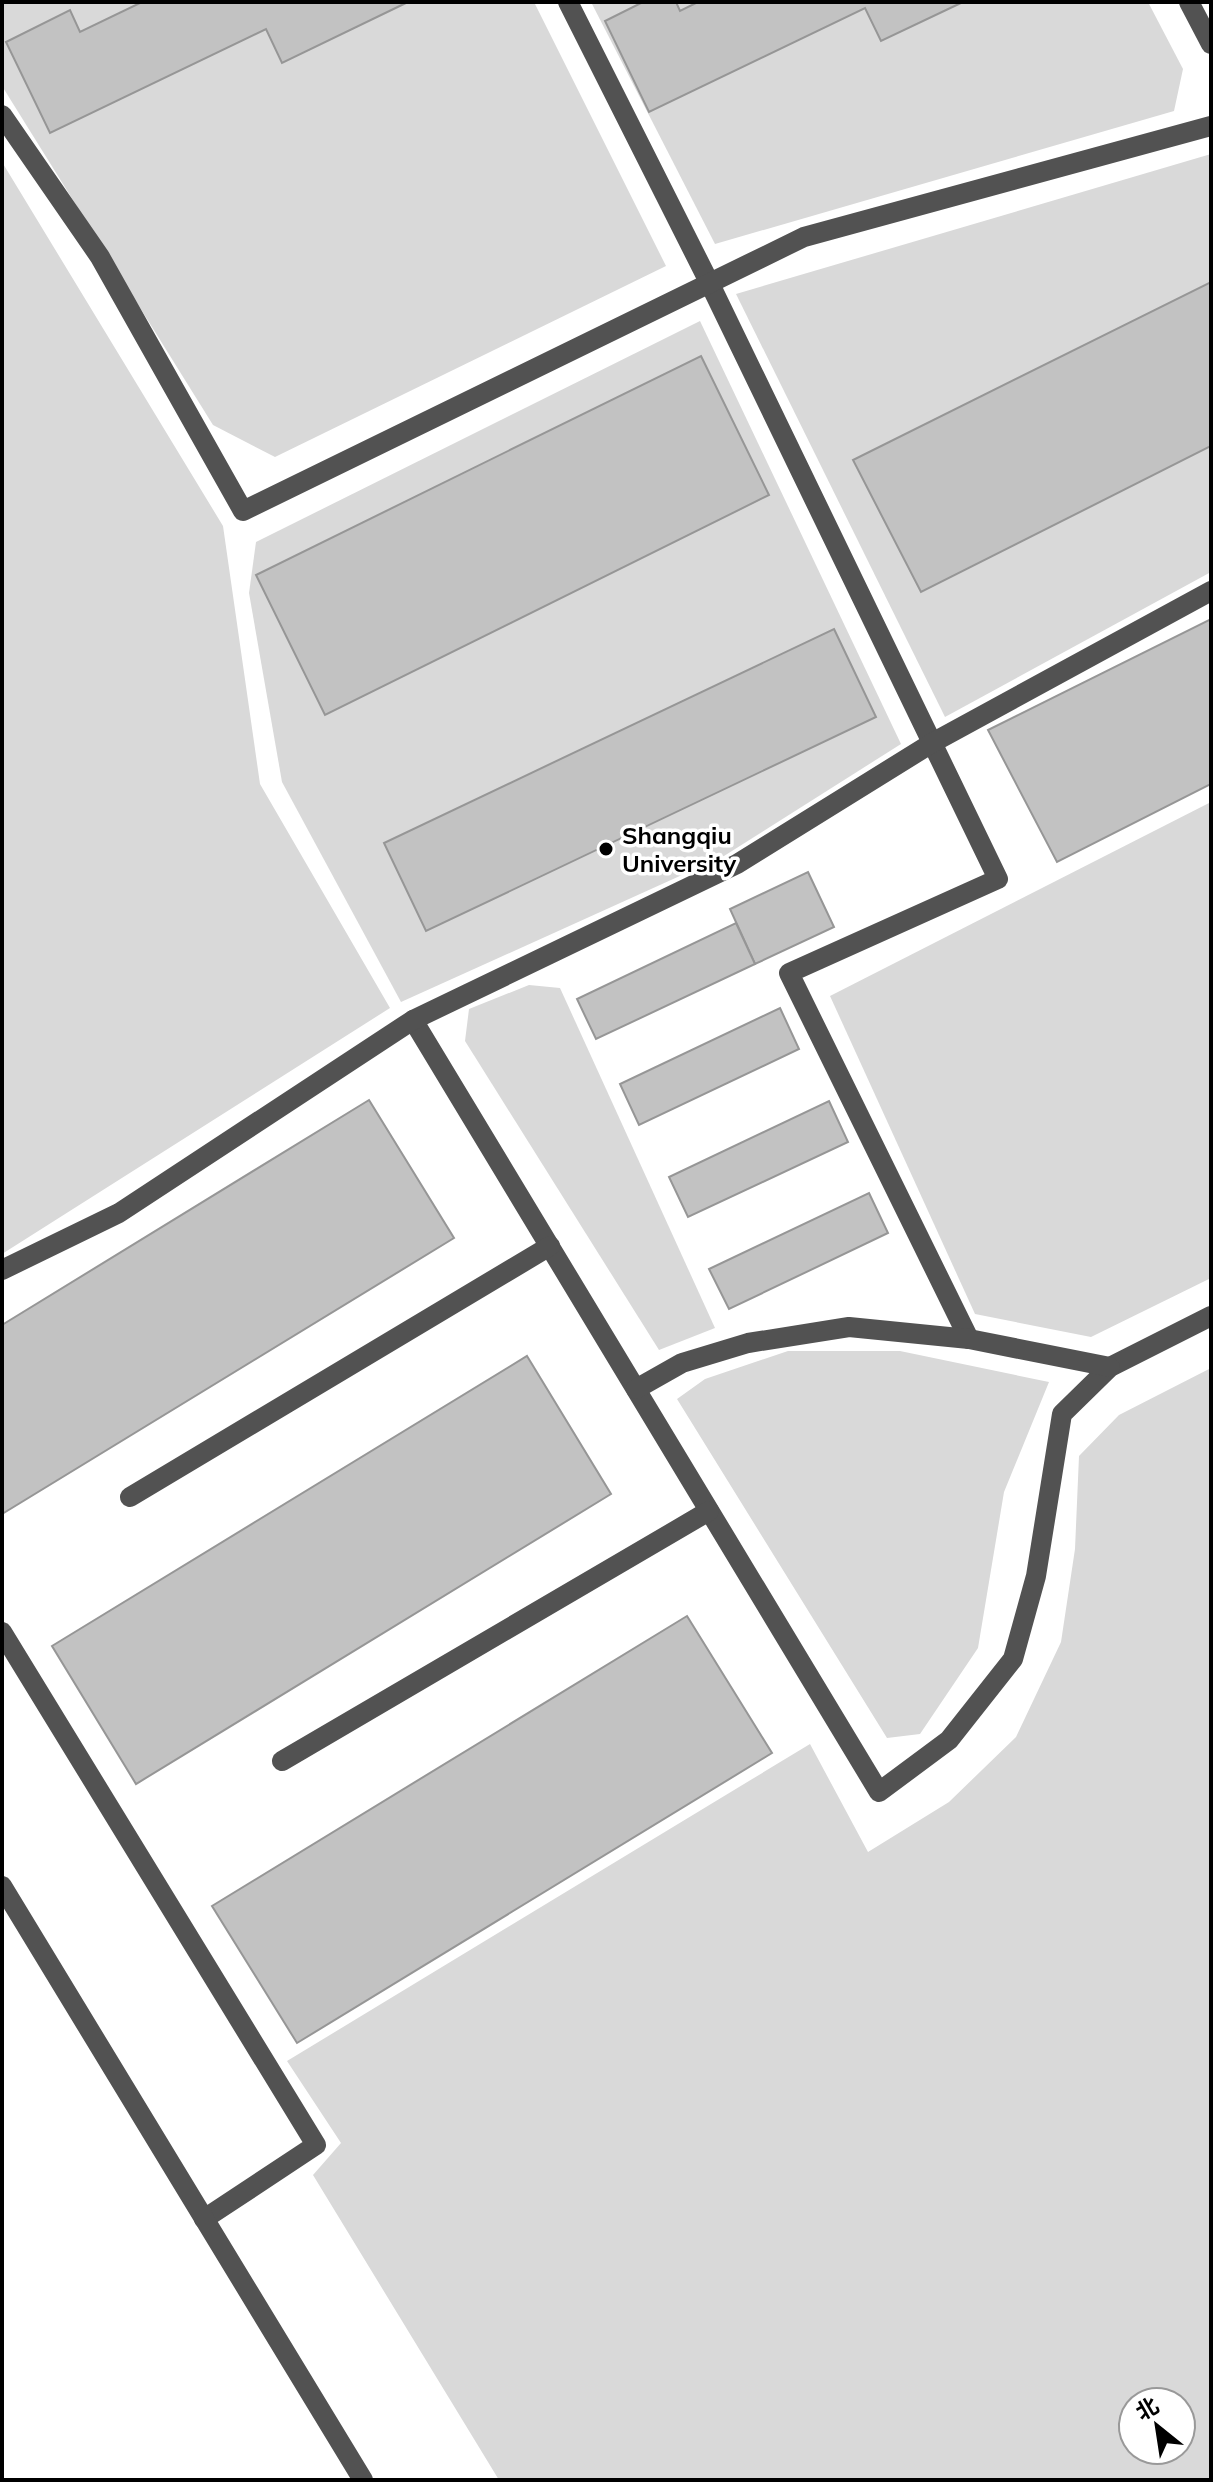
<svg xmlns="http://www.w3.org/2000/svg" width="1213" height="2482" viewBox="0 0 1213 2482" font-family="Mulish,'Noto Sans SC',sans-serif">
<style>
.green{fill:#d9d9d9;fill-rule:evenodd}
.building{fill:#c2c2c2;stroke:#969696;stroke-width:2}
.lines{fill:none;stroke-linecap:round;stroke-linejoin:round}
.minor{stroke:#525252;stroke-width:20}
.poi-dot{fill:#000;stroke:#fff;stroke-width:3}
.labels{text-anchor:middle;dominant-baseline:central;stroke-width:7;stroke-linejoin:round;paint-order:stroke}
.poi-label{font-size:24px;font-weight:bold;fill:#000;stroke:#fff;text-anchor:start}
</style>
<rect width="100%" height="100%" fill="#fff"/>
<g class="green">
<polygon points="2,2 534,2 666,266 275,457 213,425 2,86"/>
<polygon points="591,2 1148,2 1183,69 1174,111 715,244"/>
<polygon points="1211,154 1211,572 945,717 736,294"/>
<polygon points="2,162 223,526 260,784 390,1008 2,1254"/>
<polygon points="700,321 901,744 724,856 401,1002 282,782 249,593 256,542"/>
<polygon points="1211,802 1211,1278 1091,1337 975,1314 830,996"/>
<polygon points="529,985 560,988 715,1328 659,1350 465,1041 469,1009"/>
<polygon points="788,1351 900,1351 1049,1382 1004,1492 978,1648 920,1734 887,1738 677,1399 705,1379"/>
<path d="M1211 1368V2480H499L313 2175 341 2143 287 2061 810 1744 868 1852 949 1802 1016 1737 1061 1642 1075 1549 1079 1456 1119 1415ZM1133 2402H1181V2450H1133Z"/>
</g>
<g class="building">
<polygon points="142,2 408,2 282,63 266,29 50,133 6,42 70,10 80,32"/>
<polygon points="643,2 676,2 680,11 698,2 963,2 881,41 865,8 649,112 605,21"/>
<polygon points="1211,282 1211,446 921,592 853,460"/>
<polygon points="701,356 769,495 325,715 256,575"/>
<polygon points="1211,619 1211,784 1057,862 988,730"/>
<polygon points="834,629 876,717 426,931 384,843"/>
<polygon points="808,872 834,927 755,964 730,909"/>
<polygon points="736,923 755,964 596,1039 577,999"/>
<polygon points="780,1008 799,1049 639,1125 620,1084"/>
<polygon points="369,1100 454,1238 2,1514 2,1325"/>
<polygon points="829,1101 848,1142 688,1217 669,1177"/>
<polygon points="869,1193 888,1233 729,1309 709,1269"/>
<polygon points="527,1356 611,1494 136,1784 52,1646"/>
<polygon points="687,1616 772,1753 297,2043 212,1906"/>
</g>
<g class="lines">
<g class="minor">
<polyline points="568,2 709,282 998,879 789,973 969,1339"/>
<polyline points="1189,2 1211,44"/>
<polyline points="2,115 100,257 243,511 804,237 1211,126"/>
<polyline points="413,1020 879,1792 949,1740 1013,1659 1036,1576 1062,1414 1110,1367 1211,1316"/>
<polyline points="2,1270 119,1213 413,1020 737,864 932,743 1211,591"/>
<polyline points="636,1389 682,1363 748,1343 849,1327 969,1339 1110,1367"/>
<polyline points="130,1497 550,1246"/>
<polyline points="2,1632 316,2145 204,2219"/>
<polyline points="282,1761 709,1511"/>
<polyline points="2,1886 363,2480"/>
</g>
</g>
<circle class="poi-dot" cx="606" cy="849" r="8"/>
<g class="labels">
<g class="poi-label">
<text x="622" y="835">Shangqiu<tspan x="622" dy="28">University</tspan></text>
</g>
</g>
<rect width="1213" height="2482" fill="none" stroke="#000000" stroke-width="8"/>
<g transform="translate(1157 2426) rotate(330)"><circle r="38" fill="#ffffff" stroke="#999999" stroke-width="2"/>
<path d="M0-6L14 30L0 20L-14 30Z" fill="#000000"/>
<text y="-12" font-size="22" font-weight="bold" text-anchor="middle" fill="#000000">北</text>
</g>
</svg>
